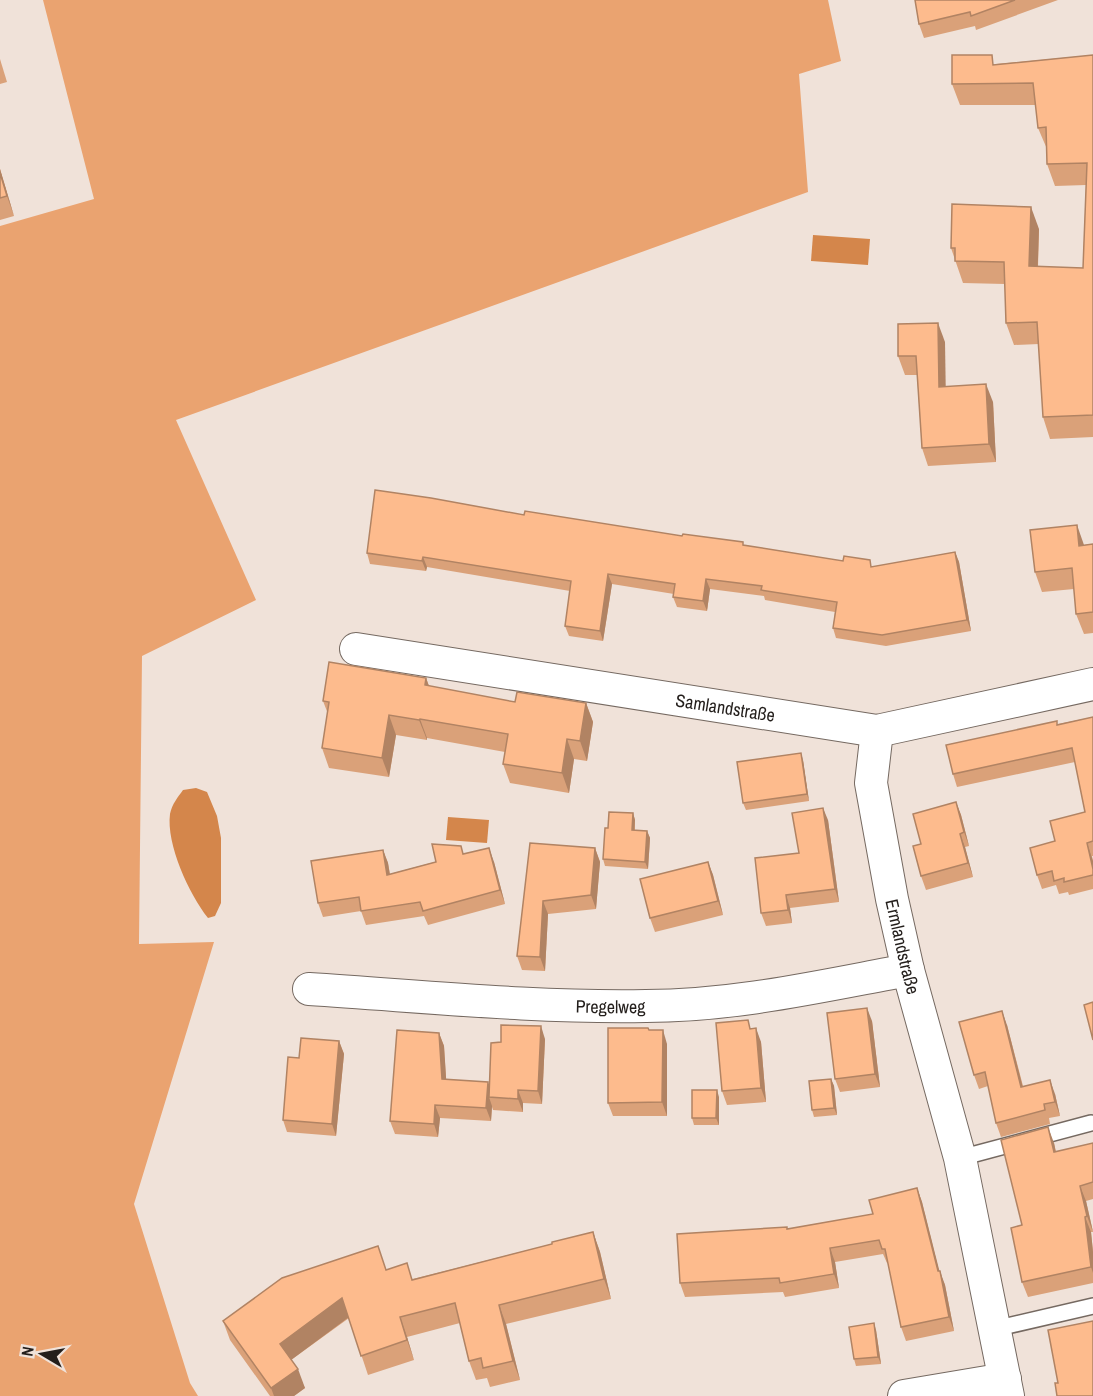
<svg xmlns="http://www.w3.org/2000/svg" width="1093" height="1396" viewBox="0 0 1093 1396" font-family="'Archivo Narrow',sans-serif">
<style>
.green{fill:#eaa370}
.water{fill:#d4864b}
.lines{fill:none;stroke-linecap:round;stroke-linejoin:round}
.lane-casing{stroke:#756961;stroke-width:18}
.street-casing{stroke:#756961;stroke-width:34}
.lane{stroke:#fff;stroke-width:15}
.street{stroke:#fff;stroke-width:32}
.wall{fill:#daa179}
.shaded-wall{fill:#b18363}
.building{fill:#fdbb8d;stroke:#b18363;stroke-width:1.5}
.labels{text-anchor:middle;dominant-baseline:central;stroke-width:6;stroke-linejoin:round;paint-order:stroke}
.street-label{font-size:18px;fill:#231e1b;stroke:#f0e2d9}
</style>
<rect width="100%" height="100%" fill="#f0e2d9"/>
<polygon class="green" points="43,0 828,0 841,61 799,74 808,192 176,420 256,600 142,656 139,944 214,942 134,1204 190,1383 198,1396 0,1396 0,226 94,199"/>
<g class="water">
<polygon points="813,235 870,239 868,265 811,261"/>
<path d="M196 788 207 792 217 816 221 838V903L215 916 208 918C189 894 166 844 170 814 172 804 178 797 183 790Z"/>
<polygon points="448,817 489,820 487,843 446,840"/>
</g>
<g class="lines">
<defs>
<g id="lane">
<polyline points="960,1158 1091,1123"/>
<polyline points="994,1329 1093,1306"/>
</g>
<g id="street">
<path id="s1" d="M356 649 877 731 1093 684"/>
<path id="s2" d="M877 731 871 783 892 899 908 970 960 1158 1008 1396"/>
<path id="s3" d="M309 989C421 996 534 1008 646 1006 735 1006 821 986 908 970"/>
<polyline points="904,1396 1005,1379"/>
</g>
</defs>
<use href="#lane" class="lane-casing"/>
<use href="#street" class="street-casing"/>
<use href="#lane" class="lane"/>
<use href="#street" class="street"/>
</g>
<g class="wall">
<polygon points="915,0 1058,0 976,30 975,26 924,38 919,24"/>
<polygon points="1093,55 1093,437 1050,439 1043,417 1039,344 1014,345 1006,323 1005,284 963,283 951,248 1039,229 1038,267 1083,268 1086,185 1055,186 1047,164 1047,149 1038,128 1036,105 960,105 952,84 996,64"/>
<polygon points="0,59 7,82 0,84"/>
<polygon points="0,169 14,216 0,220"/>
<polygon points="945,342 945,386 993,402 996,462 928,466 922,448 917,375 905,375 898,356"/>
<polygon points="524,515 744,545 872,567 955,552 959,562 971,631 886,646 836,638 833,628 835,612 765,600 764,596 710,589 707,611 677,607 673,597 674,594 612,584 603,641 569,636 565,626 570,591 427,567 426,571 370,564 367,553"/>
<polygon points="1093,544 1093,633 1084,634 1076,614 1074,589 1042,592 1035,572 1084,545"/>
<polygon points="426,678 429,686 515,702 586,703 593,722 587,761 574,759 569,793 510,783 503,764 505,752 427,738 427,740 396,735 389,777 329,768 322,748 328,714 323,701"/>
<polygon points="1093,717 1093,856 1092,856 1093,861 1093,889 1069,895 1068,892 1059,894 1056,885 1042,889 1037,875 1055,841 1085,812 1075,762 957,787 953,774 1058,724"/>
<polygon points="803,760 809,801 746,810 743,803"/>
<polygon points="956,802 961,815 969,846 965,847 973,877 926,890 921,876"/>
<polygon points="633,813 635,820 635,830 647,831 650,838 648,869 605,866 603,859"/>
<polygon points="828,820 839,902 790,908 792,923 766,926 761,913 799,853"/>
<polygon points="530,843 595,848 600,862 596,909 548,914 545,971 522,970 517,956"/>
<polygon points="383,850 388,863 390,874 464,854 494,862 505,904 428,925 424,916 366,925 361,911 323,917 318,903"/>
<polygon points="708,862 713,875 723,915 655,932 650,918"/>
<polygon points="872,1021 880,1087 840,1092 835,1079"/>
<polygon points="1007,1025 1023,1086 1055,1094 1060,1116 1049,1118 1050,1124 1001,1137 996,1123 988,1086 979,1089 974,1075"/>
<polygon points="648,1028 649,1030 667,1044 667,1116 613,1116 608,1103"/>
<polygon points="751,1029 761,1042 766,1102 727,1105 722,1091"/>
<polygon points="439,1033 444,1046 446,1079 489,1084 545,1039 542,1104 523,1103 523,1112 493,1110 492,1107 491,1121 440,1118 438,1137 395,1134 390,1121"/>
<polygon points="339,1041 344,1054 336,1136 287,1132 283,1120 299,1058"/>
<polygon points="831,1079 834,1086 837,1115 814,1117 812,1110"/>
<polygon points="719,1097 719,1125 694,1125 692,1118"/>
<polygon points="1054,1143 1056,1152 1093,1143 1093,1199 1086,1201 1093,1232 1091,1232 1093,1252 1093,1283 1028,1297 1022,1282 1022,1225"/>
<polygon points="917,1188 922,1202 939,1271 945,1285 954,1331 906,1341 901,1327 888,1263 887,1263 883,1254 835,1262 839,1288 785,1297 783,1292 685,1297 680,1283 787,1229 873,1214"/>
<polygon points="593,1232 600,1252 611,1299 506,1324 520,1380 490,1387 487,1378 476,1380 469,1361 460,1323 407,1337 414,1360 368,1375 349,1318 291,1360 305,1388 294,1396 270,1396 230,1340 223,1321 386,1269 413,1279 552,1244"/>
<polygon points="876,1330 881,1364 856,1366 854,1359"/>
</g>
<g class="shaded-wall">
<polygon points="0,169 14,216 7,196 0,173"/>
<polygon points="1031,207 1039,229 1037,288 1029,266"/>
<polygon points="938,323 945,342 946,405 939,387"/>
<polygon points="986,384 993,402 996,462 989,444"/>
<polygon points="1077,525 1084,545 1079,546"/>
<polygon points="955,552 959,562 971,631 967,620"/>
<polygon points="423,557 427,567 426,571 422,561"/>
<polygon points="608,574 612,584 603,641 600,631"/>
<polygon points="706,579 710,589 707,611 703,601"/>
<polygon points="426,678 433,697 425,685"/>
<polygon points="586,703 593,722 587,761 580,741"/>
<polygon points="389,715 396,735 389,777 382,758"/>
<polygon points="420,719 427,738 427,740 419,720"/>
<polygon points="567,739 574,759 569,793 562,773"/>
<polygon points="801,753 803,760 809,801 807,794"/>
<polygon points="956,802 961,815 969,846 964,832"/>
<polygon points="823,808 828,820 839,902 835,889"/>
<polygon points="633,813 635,820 634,837 632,830"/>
<polygon points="647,831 650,838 648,869 645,862"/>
<polygon points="960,834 965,847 973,877 968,863"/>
<polygon points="1087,843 1093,861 1093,869"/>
<polygon points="489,848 494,862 505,904 500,890"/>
<polygon points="595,848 600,862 596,909 591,895"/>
<polygon points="383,850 388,863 392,889 387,875"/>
<polygon points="708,862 713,875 723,915 718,901"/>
<polygon points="786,895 790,908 792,923 788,910"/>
<polygon points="543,901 548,914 545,971 540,957"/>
<polygon points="867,1008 872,1021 880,1087 875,1074"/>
<polygon points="1002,1011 1007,1025 1026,1100 1021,1087"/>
<polygon points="541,1026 545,1039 542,1104 538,1091"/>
<polygon points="756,1028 761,1042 766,1102 761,1088"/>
<polygon points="663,1030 667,1044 667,1116 662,1102"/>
<polygon points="439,1033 444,1046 447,1092 442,1079"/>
<polygon points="339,1041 344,1054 336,1136 332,1124"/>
<polygon points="831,1079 834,1086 837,1115 834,1108"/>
<polygon points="1050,1080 1055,1094 1060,1116 1055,1102"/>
<polygon points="488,1082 493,1095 489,1097 492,1106 491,1121 486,1108"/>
<polygon points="518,1090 523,1103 523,1112 518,1099"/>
<polygon points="717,1090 719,1097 719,1125 716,1118"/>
<polygon points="435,1105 440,1118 438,1137 434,1124"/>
<polygon points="1048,1127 1054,1143 1059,1168 1054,1152"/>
<polygon points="1080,1186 1086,1201 1093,1232 1087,1216"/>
<polygon points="917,1188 922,1202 943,1285 938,1271"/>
<polygon points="1085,1217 1091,1232 1093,1252 1093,1273 1091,1267"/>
<polygon points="593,1232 600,1252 611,1299 604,1279"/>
<polygon points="830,1248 835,1262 839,1288 834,1274"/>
<polygon points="940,1271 945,1285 954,1331 949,1317"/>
<polygon points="342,1298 349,1317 287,1363 280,1344"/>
<polygon points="499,1305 506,1324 520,1380 513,1361"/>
<polygon points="400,1317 407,1337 414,1360 407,1340"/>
<polygon points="874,1323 876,1330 881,1364 878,1357"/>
<polygon points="298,1369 305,1388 294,1396 274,1396 271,1388"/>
</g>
<g class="building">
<polygon points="915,0 1015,0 971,16 970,12 919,24"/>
<polygon points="952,55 992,55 993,65 1093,55 1093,415 1043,417 1037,322 1006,323 1004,262 955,261 955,248 951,248 952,204 1031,207 1029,266 1083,268 1087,163 1047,164 1046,127 1038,128 1033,83 952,84"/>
<polygon points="0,173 7,196 0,198"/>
<polygon points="938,323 939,387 986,384 989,444 922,448 916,356 898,356 898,324"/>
<polygon points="375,490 431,498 524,515 525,511 682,536 683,534 743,542 743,545 843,561 844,556 870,560 871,567 955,552 967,620 882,635 833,628 837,602 761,590 762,586 706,579 703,601 673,597 675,584 608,574 600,631 565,626 571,581 423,557 422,561 367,553"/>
<polygon points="1077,525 1079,546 1093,544 1093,612 1076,614 1072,568 1035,572 1030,530"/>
<polygon points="329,662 426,678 425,685 515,702 517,692 586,703 580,741 567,739 562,773 503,764 508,734 420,719 419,720 389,715 382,758 322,748 329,702 323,701"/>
<polygon points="1093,717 1093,841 1087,843 1093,869 1093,875 1064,882 1064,878 1054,881 1052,871 1037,875 1030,848 1055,841 1050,821 1085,812 1072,748 953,774 946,745 1057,721 1057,725"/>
<polygon points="801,753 807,794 743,803 737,762"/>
<polygon points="956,802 964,832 960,834 968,863 921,876 913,846 921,844 913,814"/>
<polygon points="823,808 835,889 786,895 788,910 761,913 755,858 799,853 792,813"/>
<polygon points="609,812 633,813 632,830 647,831 645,862 603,859 605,828 608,828"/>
<polygon points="530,843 595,848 591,895 543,901 540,957 517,956"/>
<polygon points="432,844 461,846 463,854 489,848 500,890 423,911 420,902 361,911 359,897 318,903 311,861 383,850 387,875 436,862"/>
<polygon points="708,862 718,901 650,918 640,879"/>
<polygon points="1093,1002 1093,1040 1084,1005"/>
<polygon points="867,1008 875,1074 835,1079 827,1013"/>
<polygon points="1002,1011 1021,1087 1050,1080 1055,1102 1044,1104 1045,1110 996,1123 985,1072 974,1075 959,1022"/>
<polygon points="748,1020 750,1029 756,1028 761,1088 722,1091 716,1023"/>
<polygon points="501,1025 541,1026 538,1091 518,1090 518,1099 489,1097 491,1043 501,1042"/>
<polygon points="608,1028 648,1028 649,1030 663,1030 662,1102 608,1103"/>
<polygon points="397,1030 439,1033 442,1079 488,1082 486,1108 435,1105 434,1124 390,1121"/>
<polygon points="301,1038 339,1041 332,1124 283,1120 288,1057 299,1058"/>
<polygon points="831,1079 834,1108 812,1110 809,1081"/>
<polygon points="692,1090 717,1090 716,1118 692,1118"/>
<polygon points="1048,1127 1054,1152 1093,1143 1093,1182 1080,1186 1087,1216 1085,1217 1091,1267 1022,1282 1011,1228 1022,1225 1001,1140"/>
<polygon points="917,1188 938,1271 940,1271 949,1317 901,1327 885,1249 882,1249 879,1240 830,1248 834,1274 780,1283 779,1278 680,1283 677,1234 787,1227 787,1229 873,1214 869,1200"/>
<polygon points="593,1232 604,1279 499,1305 513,1361 483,1368 481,1358 469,1361 455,1303 400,1317 407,1340 361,1356 342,1298 280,1344 298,1369 271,1388 223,1321 282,1278 378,1246 386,1270 407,1263 412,1280 552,1244 552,1242"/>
<polygon points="1093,1321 1093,1396 1057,1396 1055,1383 1058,1383 1048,1330"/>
<polygon points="874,1323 878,1357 854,1359 849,1327"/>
</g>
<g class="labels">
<g class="street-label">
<text stroke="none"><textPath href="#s1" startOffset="374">Samlandstraße</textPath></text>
<text stroke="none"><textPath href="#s2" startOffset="219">Ermlandstraße</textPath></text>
<text stroke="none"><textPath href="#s3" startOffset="302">Pregelweg</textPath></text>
</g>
</g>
<g transform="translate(42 1354) rotate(280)" stroke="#f0e2d9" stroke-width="4.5" paint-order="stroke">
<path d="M0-4.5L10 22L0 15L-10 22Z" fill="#231e1b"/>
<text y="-9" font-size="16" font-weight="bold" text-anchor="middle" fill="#231e1b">N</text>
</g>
</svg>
